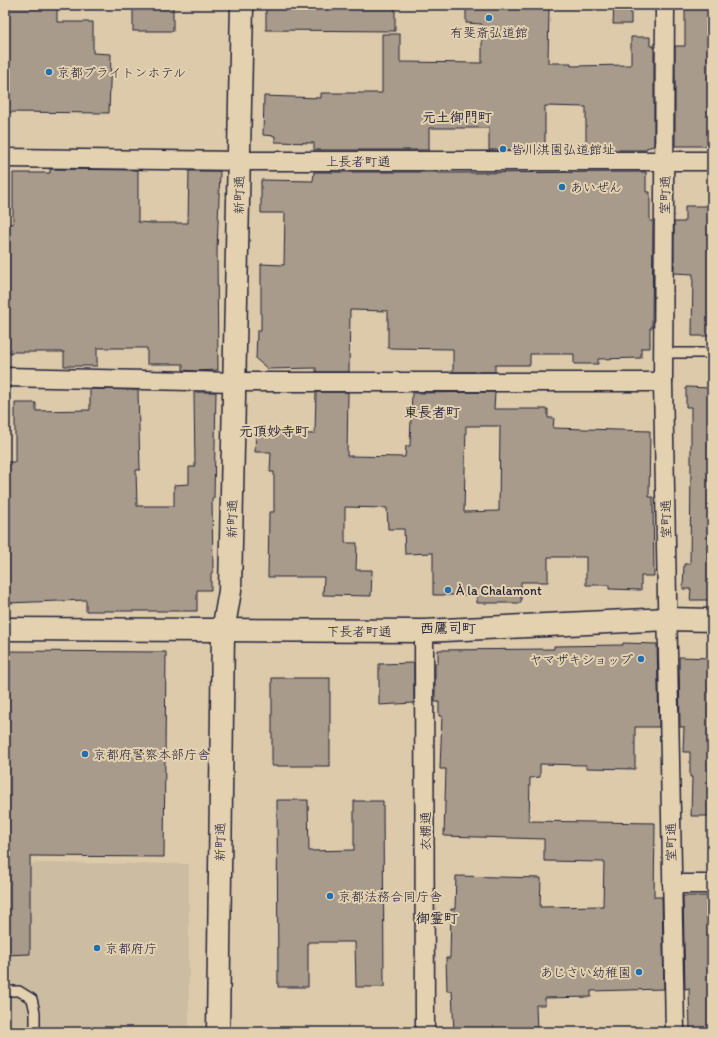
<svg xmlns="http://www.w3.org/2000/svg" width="717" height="1037" viewBox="0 0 717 1037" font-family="Itim,'Klee One',sans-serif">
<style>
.built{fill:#ccbca1}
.building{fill:#a89b8b;stroke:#22223b;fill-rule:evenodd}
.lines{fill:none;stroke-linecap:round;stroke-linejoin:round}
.lane-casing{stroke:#22223b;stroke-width:12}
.street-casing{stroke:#22223b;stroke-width:21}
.secondary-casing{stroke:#22223b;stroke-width:25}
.lane{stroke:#e4d1af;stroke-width:9}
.street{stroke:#e4d1af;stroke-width:18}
.secondary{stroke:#e4d1af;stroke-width:22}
.poi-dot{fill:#1f6fb2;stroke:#e4d1af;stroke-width:1.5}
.labels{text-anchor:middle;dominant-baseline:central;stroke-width:4;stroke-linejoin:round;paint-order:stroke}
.poi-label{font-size:13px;fill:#22223b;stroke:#e4d1af;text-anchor:start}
.street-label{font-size:13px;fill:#22223b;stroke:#e4d1af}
.neighbourhood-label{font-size:14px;font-weight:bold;fill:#22223b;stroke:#e4d1af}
</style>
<rect width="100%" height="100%" fill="#dccaaa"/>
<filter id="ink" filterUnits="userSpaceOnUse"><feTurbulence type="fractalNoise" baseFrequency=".025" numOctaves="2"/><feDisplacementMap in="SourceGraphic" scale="8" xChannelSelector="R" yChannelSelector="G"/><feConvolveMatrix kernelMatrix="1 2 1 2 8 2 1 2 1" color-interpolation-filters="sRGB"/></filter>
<g filter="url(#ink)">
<polygon class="built" points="5,863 189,864 189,1032 5,1032"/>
<g class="building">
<polygon points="6,5 57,5 57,22 93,22 93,53 111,54 109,113 5,112"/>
<rect x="133" y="5" width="40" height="26"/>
<polygon points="362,5 395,5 395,31 266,30 266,7 362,8"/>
<polygon points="466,5 549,5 548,63 571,63 571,66 631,65 631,37 650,37 650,46 654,46 654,146 646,148 646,150 586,150 586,107 545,106 545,150 489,150 489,128 429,128 429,150 314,150 314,143 275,142 275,136 263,135 264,96 321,98 321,93 382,93 382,34 400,34 400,62 482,63 482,24 466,23"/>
<polygon points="614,5 631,5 631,24 613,24"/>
<polygon points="685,5 712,5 712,146 675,146 675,46 685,46"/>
<polygon points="50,169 138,170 138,222 151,223 188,223 189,171 220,171 217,250 218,370 194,371 183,370 183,364 147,364 147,348 97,348 97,366 64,366 64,352 5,352 5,224 13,224 13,173 50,173"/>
<polygon points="314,172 437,172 437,173 646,172 646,192 650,192 650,221 653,221 652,328 650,328 650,348 641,348 641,358 598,359 598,364 574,364 574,354 530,354 530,365 495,365 495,372 453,372 453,349 388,348 388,311 350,310 349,372 316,372 316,368 268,369 256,359 257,331 261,331 261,264 284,265 285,213 261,213 261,180 313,181"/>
<polygon points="685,206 712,206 712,336 692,336 693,274 674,273 674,222 685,222"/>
<polygon points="686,387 712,388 712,600 690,600 691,589 683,589 684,564 690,564 691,465 691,407 686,407"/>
<polygon points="90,389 138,390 140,470 136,470 137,506 174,506 174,485 189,484 189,467 195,467 194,392 216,392 214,498 212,498 213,572 211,573 211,590 197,590 197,611 86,611 86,600 7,603 5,462 15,462 15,403 36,403 36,411 90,410"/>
<path d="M316 392H348L347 456 405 457 406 446H410L412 393 495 392 494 409H548V418H554L553 428 650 431 649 497H653L654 576H641V590L609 589V585H586V557H548V582H521V603H477V595H433V553L405 554 404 529H388L387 508 345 507V543H357L356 570H372L371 596 323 595 324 577H268L269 512H274V472H270L271 452H255L256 433 315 434ZM466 426H500L499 511 464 512Z"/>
<polygon points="623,643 657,644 659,727 635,727 635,769 586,768 586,765 540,764 540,777 530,778 529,821 655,823 654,897 662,897 664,989 591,991 591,997 545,998 545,1005 536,1005 537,1032 454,1032 452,991 447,991 446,958 450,958 451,909 455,909 456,876 541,878 540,907 603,906 604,862 544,861 544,839 444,836 446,769 440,769 442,716 439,716 439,702 435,702 435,663 438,663 438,650 554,649 554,646 623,645"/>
<polygon points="5,651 166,652 164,857 30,856 30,954 5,955"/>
<polygon points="679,657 712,658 712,816 691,816 692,777 690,777 690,752 683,752 684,727 680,727"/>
<polygon points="414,663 414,703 379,705 379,664"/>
<rect x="272" y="678" width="58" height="88"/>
<polygon points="277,800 308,800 309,851 354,850 354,801 383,801 384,987 356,987 355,942 308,942 308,987 278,987"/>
<polygon points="683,896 712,896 712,1032 690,1032 689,988 685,989"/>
</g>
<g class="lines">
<defs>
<g id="lane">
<polyline points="663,353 712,353"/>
<polyline points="5,991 19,991 32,999 35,1012 35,1032"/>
</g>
<g id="street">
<polyline points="665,5 663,382 675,1032"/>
<polyline points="5,158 240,161 712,161"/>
<polyline points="5,377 236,382 663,382"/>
<polyline points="424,631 425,1032"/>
<polyline points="672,884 712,884"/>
</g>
<g id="secondary">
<polyline points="5,629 424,631 668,619 712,620"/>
<polyline points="218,1032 223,631 230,591 242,5"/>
</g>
</defs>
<use href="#lane" class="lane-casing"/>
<use href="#street" class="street-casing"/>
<use href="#secondary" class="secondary-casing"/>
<use href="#lane" class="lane"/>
<use href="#street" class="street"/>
<use href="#secondary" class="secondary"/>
</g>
</g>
<g class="poi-dot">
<circle cx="489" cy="18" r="4"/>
<circle cx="49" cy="72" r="4"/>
<circle cx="503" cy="149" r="4"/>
<circle cx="562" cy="187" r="4"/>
<circle cx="448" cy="590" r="4"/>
<circle cx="641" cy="659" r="4"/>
<circle cx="85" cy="754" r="4"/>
<circle cx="330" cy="896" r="4"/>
<circle cx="97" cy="948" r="4"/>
<circle cx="639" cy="972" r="4"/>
</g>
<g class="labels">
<g class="poi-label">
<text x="489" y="32" text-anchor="middle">有斐斎弘道館</text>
<text x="57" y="72">京都ブライトンホテル</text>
<text x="511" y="149">皆川淇園弘道館址</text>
<text x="570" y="187">あいぜん</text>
<text x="456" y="590">À la Chalamont</text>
<text x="633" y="659" text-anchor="end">ヤマザキショップ</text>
<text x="93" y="754">京都府警察本部庁舎</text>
<text x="338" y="896">京都法務合同庁舎</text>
<text x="105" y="948">京都府庁</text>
<text x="631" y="972" text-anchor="end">あじさい幼稚園</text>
</g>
<g class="street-label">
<text x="358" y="161">上長者町通</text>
<text transform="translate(239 195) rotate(-89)">新町通</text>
<text transform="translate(665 195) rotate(-89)">室町通</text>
<text transform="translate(232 519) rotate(-89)">新町通</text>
<text transform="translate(666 519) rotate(-91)">室町通</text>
<text x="359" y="631">下長者町通</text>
<text transform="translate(425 831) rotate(-90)">衣棚通</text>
<text transform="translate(220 842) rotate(-89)">新町通</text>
<text transform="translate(671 842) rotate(-91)">室町通</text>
</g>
<g class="neighbourhood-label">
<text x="457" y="117">元土御門町</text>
<text x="432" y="412">東長者町</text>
<text x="274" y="431">元頂妙寺町</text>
<text x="448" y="628">西鷹司町</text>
<text x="437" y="918">御霊町</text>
</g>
</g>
<rect width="717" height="1037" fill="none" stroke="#e4d1af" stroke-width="20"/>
<rect x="10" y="10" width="697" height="1017" fill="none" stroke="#22223b" stroke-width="1.5" filter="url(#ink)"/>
</svg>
